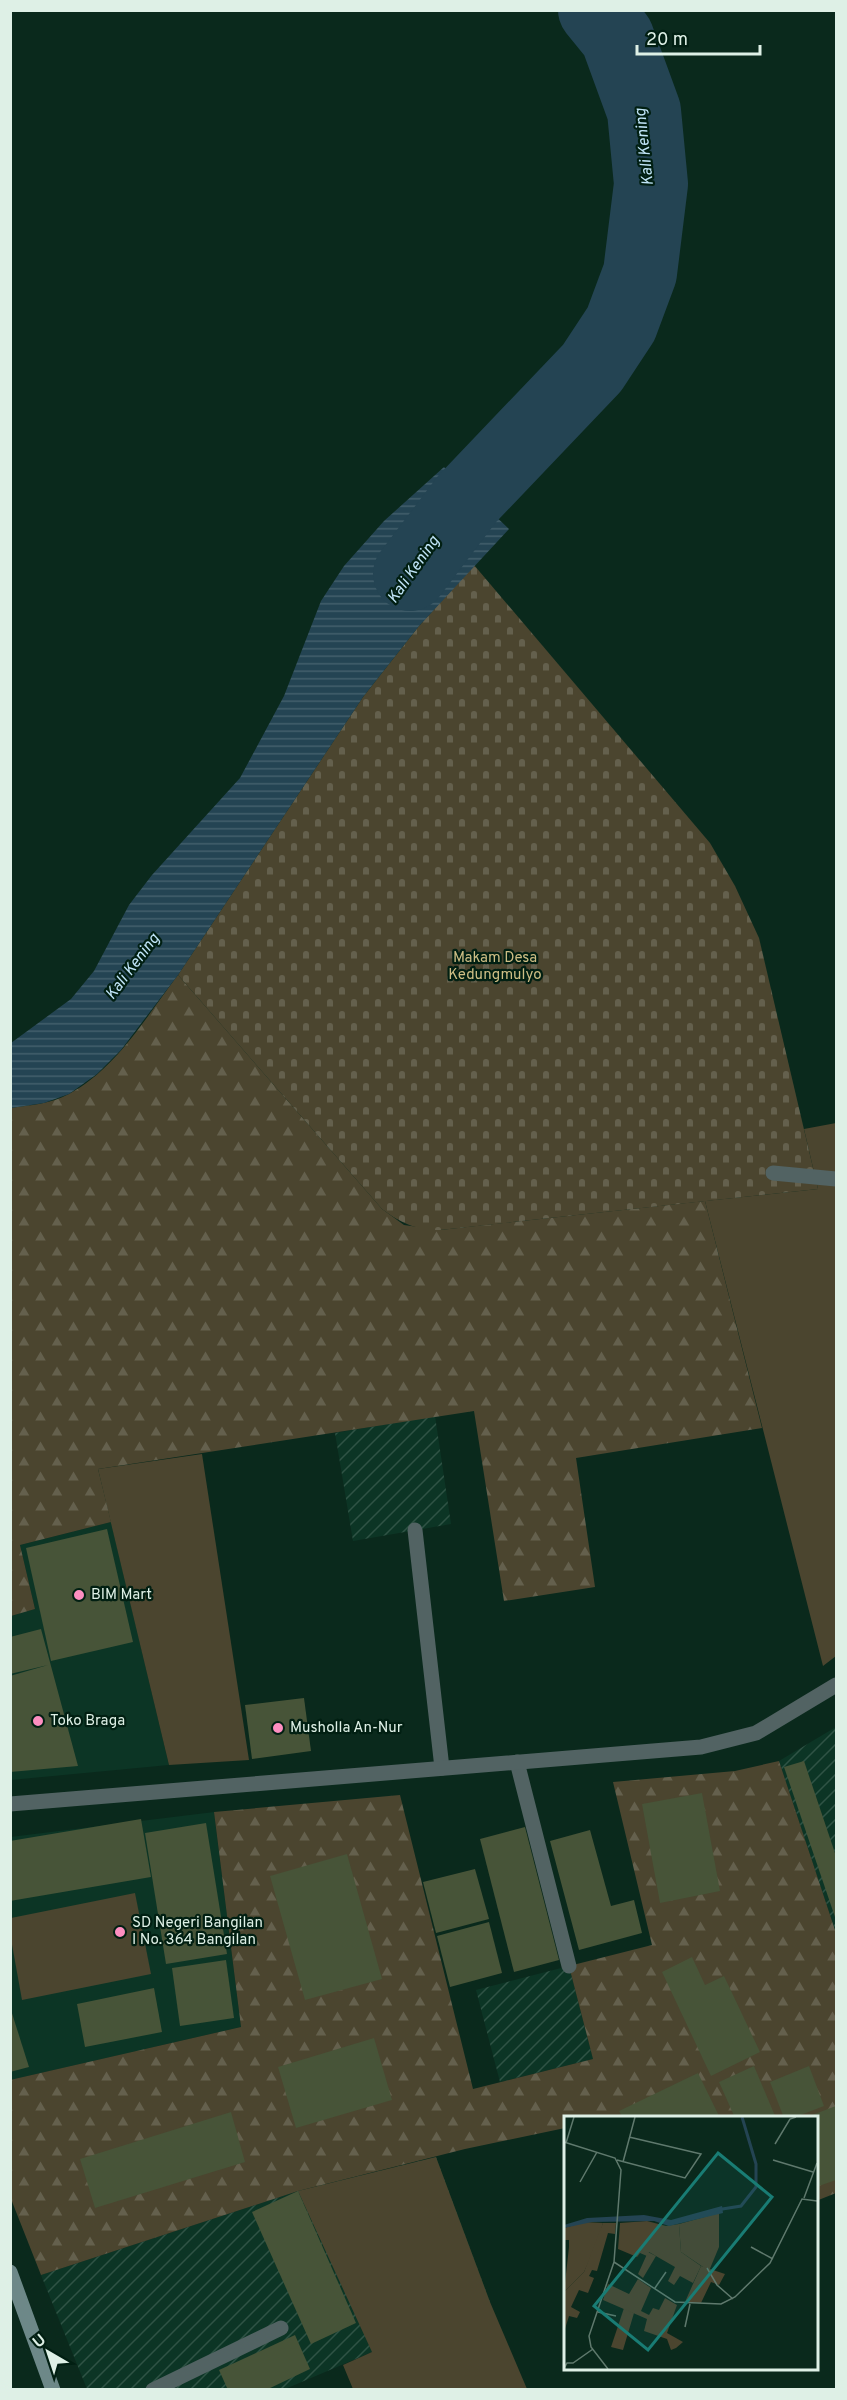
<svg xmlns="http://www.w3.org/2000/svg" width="847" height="2400" viewBox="0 0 847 2400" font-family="Overpass,sans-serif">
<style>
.built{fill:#0c3525}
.industrial{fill:url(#industrial-furrows)}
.green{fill:#4b452f}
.forest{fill:url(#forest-firs)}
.cemetery{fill:url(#cemetery-stones)}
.water{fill:url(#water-rules)}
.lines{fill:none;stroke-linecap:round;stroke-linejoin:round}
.river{stroke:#244453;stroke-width:74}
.building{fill:#475438}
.service{stroke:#526363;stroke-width:15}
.minor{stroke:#526363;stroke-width:15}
.secondary{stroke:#6d8888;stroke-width:15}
.poi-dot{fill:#fd8ec0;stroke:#011f12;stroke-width:2}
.labels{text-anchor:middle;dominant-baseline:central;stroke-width:4.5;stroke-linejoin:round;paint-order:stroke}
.park-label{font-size:15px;fill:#cebe85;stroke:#011f12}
.poi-label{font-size:15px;fill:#def0e6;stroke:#011f12;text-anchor:start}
.water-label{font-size:16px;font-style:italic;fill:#c1e5f8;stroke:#011f12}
.inset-river{fill:none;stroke:#244453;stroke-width:3}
.inset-road{fill:none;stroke:#5f796d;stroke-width:1.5}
.view{fill:#197c74;fill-opacity:0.15;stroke:#197c74;stroke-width:3}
.inset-edge{fill:none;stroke:#def0e6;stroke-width:3}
</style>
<defs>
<pattern id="industrial-furrows" width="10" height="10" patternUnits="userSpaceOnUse" patternTransform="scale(1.5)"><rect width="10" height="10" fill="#0c3525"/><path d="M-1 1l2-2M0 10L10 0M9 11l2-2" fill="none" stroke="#2f5345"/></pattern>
<pattern id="forest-firs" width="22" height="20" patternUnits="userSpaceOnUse" patternTransform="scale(1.5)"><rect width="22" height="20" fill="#4b452f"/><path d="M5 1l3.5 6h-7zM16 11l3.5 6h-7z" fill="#64604d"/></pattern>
<pattern id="cemetery-stones" width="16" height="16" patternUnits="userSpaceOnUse" patternTransform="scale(1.5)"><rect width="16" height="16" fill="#4b452f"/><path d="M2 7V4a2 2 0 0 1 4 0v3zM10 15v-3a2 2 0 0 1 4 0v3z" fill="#64604d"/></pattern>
<pattern id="water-rules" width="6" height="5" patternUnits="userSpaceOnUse" patternTransform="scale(1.5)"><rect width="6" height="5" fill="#244453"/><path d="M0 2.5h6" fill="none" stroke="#435f6c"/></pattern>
</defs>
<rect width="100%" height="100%" fill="#0a291c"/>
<g class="built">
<polygon points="111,1522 169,1765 11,1780 11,1616 35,1609 20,1545"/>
<polygon points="214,1812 241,2027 11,2080 10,1837"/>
</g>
<g class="industrial">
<polygon points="435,1416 451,1524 353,1541 335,1433"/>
<polygon points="836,1727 836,1933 779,1761"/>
<polygon points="569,1966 593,2059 500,2082 476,1990"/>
<polygon points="436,2157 490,2302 285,2389 87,2389 41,2275 298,2191"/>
</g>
<g class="green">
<polygon points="836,1123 836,1656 823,1666 705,1201 818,1189 804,1129"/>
<polygon points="202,1454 249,1760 169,1765 98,1469"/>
<polygon points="135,1893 151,1974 22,2000 11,1939 11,1918"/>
<polygon points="436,2157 490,2302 527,2389 353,2389 343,2365 372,2352 298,2191"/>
</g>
<g class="forest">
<path d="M178 975 382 1209 404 1225 440 1230 705 1201 762 1428 576 1458 595 1587 504 1601 474 1411 98 1469 111 1522 20 1545 35 1609 11 1616 10 1108C30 1105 51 1104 69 1094 116 1069 146 1017 178 975Z"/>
<polygon points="779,1761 836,1933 836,2193 816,2201 816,2118 565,2118 565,2128 465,2149 298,2191 41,2275 11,2199 10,2080 241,2027 214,1812 400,1795 473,2089 593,2059 569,1966 652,1945 613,1782 735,1771"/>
</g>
<path class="cemetery" d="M474 565 710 843 735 886 759 938 818 1189 440 1230C415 1230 401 1223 382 1209L178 975 363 697 419 626Z"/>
<polygon class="water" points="444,467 509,529 419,626 363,697 178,975 121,1050 97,1074 69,1094 44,1103 11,1108 11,1043 71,999 94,971 129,905 152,875 240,778 284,696 321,601 344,566 384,521"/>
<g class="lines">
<polyline class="river" points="410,574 467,499 592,368 621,324 640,273 651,184 644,111 617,37 595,10"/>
</g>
<g class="building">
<polygon points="107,1529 133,1642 51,1661 26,1548"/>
<polygon points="41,1629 78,1766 10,1772 10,1676 48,1665 10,1674 10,1637"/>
<polygon points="304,1698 311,1751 252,1759 245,1705"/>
<polygon points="804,1761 836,1856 836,1920 784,1767"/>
<polygon points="702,1793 720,1891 660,1903 642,1804"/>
<polygon points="141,1819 151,1877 10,1901 10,1841"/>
<polygon points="206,1823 227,1954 166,1964 145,1833"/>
<polygon points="525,1827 559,1960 514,1972 480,1839"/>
<polygon points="590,1830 611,1906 634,1900 642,1933 579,1950 550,1841"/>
<polygon points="347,1854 382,1979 305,2000 270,1876"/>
<polygon points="475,1869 489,1919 436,1933 423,1882"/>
<polygon points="489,1922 502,1973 450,1987 437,1936"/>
<polygon points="692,1957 705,1985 724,1976 760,2052 711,2076 662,1972"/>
<polygon points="226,1960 234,2018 180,2026 172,1968"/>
<polygon points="154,1988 162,2032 85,2047 77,2004"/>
<polygon points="10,2007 29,2067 10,2072"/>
<polygon points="374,2038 392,2100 296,2128 278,2067"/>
<polygon points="754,2066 776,2118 735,2118 719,2082"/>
<polygon points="809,2066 824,2106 793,2118 784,2118 770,2082"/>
<polygon points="698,2073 720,2118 623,2118 619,2111"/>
<polygon points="836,2106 836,2180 816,2187 816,2118 804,2118"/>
<polygon points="231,2112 245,2162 95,2208 80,2159"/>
<polygon points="298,2191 356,2323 311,2344 252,2212"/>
<polygon points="295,2335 310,2369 266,2390 228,2390 219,2370"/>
</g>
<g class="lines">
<g class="service">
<polyline points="773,1173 836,1179"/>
<polyline points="415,1530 442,1768"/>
<polyline points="517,1762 569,1966"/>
<polyline points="153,2390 281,2328"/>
</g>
<polyline class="minor" points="10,1804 701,1747 756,1733 836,1685"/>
<polyline class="secondary" points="10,2272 53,2390"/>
</g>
<g class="poi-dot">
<circle cx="79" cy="1595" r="6"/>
<circle cx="38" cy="1721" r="6"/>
<circle cx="278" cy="1728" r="6"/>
<circle cx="120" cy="1932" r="6"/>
</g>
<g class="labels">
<g class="park-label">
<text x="495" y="958">Makam Desa<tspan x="495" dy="17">Kedungmulyo</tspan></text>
</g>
<g class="poi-label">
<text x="91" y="1595">BIM Mart</text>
<text x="50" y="1721">Toko Braga</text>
<text x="290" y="1728">Musholla An-Nur</text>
<text x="132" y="1923">SD Negeri Bangilan<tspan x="132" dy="17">I No. 364 Bangilan</tspan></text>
</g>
<g class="water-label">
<text transform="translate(645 147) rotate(-96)">Kali Kening</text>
<text transform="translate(414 570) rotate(-55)">Kali Kening</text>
<text transform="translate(133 967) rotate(-53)">Kali Kening</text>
</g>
</g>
<g transform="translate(564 2116)">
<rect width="254" height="254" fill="#0a291c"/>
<path d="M21 106 39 107 34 125 20 156 0 176 5 131V124H0V112ZM84 136 92 140 79 162 74 158ZM137 150 161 158 155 169 147 166 137 187 121 186ZM60 192 70 197 59 234 47 231Z" fill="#4b452f"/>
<path d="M83 105 102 110 115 108 117 136 137 150 129 167 116 160 110 169 104 165 111 151 85 136 83 140 76 137 73 141 54 133 56 107ZM39 107H52L51 118 44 117 33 155 28 154 25 160 30 162 24 177 15 174 7 191 16 196 13 202 5 200 0 216V176L20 156ZM74 163 87 172 77 195 85 199 89 192 95 194 101 182 113 189 103 217 119 226 112 232 107 234 103 223 80 215 83 203 39 184 44 168 65 178Z" fill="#4b452f"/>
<path d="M155 97V131L145 155 117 136 115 108Z" fill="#4b452f"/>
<path d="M158 90 159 97 105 110 90 105 28 106 0 112V109L23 102 80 99 107 104Z" fill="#244453"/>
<path class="inset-river" d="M152 94 177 90 192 71V48L178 1"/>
<path class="inset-road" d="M0 26 51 42 57 54 50 146 25 220 27 231 44 253M2 27 10 1M211 28 226 3 232 1M53 44 121 62 137 38 65 21M209 44 249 56M59 46 71 1M16 66 33 36M240 82 253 47M187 131 209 143M50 146 111 186 157 188 171 181 206 147 238 83 253 85M143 152 153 169 169 183M91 172 102 156M34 196 52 200M121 211 126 188M0 252 3 247H9L29 233"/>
<path class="view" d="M154 37 208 81 84 234 30 190Z"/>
<rect width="254" height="254" class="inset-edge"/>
</g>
<rect width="847" height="2400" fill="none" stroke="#def0e6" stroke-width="24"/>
<g transform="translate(48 2352) rotate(321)" stroke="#011f12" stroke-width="4.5" paint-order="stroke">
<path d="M0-4.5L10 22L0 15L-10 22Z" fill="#def0e6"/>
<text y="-9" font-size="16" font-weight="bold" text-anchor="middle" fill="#def0e6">U</text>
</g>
<path d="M637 45v9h123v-9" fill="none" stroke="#def0e6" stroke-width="3"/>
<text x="646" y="45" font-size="18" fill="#def0e6" stroke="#011f12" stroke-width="4.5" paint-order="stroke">20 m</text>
</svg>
